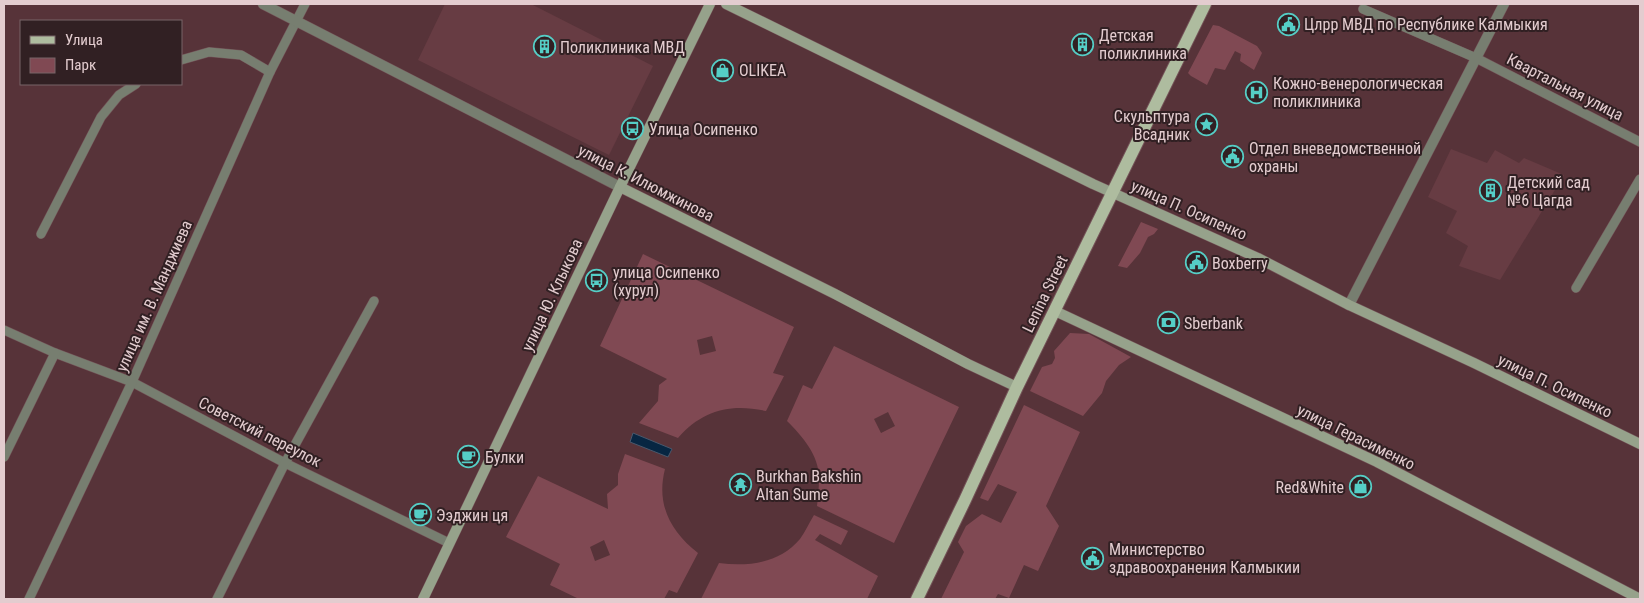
<svg xmlns="http://www.w3.org/2000/svg" width="1644" height="603" viewBox="0 0 1644 603" font-family="'Roboto Condensed',sans-serif">
<style>
.built{fill:#673c43}
.green{fill:#804953;fill-rule:evenodd}
.water{fill:#072642;stroke:#49586c}
.lines{fill:none;stroke-linecap:round;stroke-linejoin:round}
.minor-casing{stroke:#735257;stroke-width:10}
.tertiary-casing{stroke:#735257;stroke-width:11}
.secondary-casing{stroke:#735257;stroke-width:11}
.primary-casing{stroke:#735257;stroke-width:14}
.minor{stroke:#777e70;stroke-width:9}
.tertiary{stroke:#777e70;stroke-width:10}
.secondary{stroke:#96a28b;stroke-width:10}
.primary{stroke:#aebc9f;stroke-width:12}
.labels{text-anchor:middle;dominant-baseline:central;stroke-width:4;stroke-linejoin:round;paint-order:stroke}
.poi-label{font-size:16px;fill:#e3cccf;stroke:#312023;text-anchor:start}
.street-label{font-size:16px;fill:#e3cccf;stroke:#312023}
</style>
<rect width="100%" height="100%" fill="#573339"/>
<g class="built">
<polygon points="445,4 531,4 653,66 609,155 418,60"/>
<polygon points="1451,149 1487,163 1495,150 1519,163 1524,158 1564,175 1500,280 1459,266 1468,246 1446,233 1457,211 1428,197"/>
</g>
<g class="green">
<polygon points="1213,25 1219,26 1257,46 1262,53 1254,70 1240,61 1241,54 1235,51 1225,70 1215,68 1207,85 1191,76 1188,73"/>
<polygon points="1141,222 1158,229 1154,234 1148,237 1140,253 1127,268 1118,266"/>
<path d="M643 254 794 327 773 373 784 376 766 411C731 403 702 410 678 438L639 423 658 401 659 385 667 379 600 346ZM712 336 716 351 700 355 697 340Z"/>
<polygon points="1070,333 1089,334 1131,357 1119,365 1106,381 1102,393 1083,416 1030,391 1042,367 1052,364 1055,358 1054,351"/>
<path d="M834 346 959 407 894 543 817 506C818 497 819 488 819 478 819 455 802 436 787 421L803 385 812 389ZM888 412 895 426 881 433 874 419Z"/>
<polygon points="1024,405 1080,432 1046,506 1059,526 1038,571 1024,565 1009,598 998,594 995,599 941,599 964,552 958,542 966,526 982,514 1001,523 1017,492 998,484 988,501 980,498"/>
<path d="M625 454 665 469C656 504 670 531 698 553L677 593 669 590 664 599H579L550 585 560 564 506 537 538 476 608 509 607 494 618 485V474ZM604 540 610 555 595 561 590 547Z"/>
<path d="M814 515 848 531 841 545 820 534 815 540 878 576 867 599H701L719 563C748 567 780 563 800 539 805 532 809 523 814 515Z"/>
</g>
<polygon class="water" points="633,433 672,449 668,457 630,442"/>
<g class="lines">
<defs>
<g id="minor">
<polyline points="1363,9 1476,58 1640,142"/>
<polyline points="181,60 209,52 241,55 270,72"/>
<polyline points="41,234 101,117 119,95 136,84"/>
<polyline points="1576,288 1640,179"/>
<polyline points="4,330 55,353 132,382 285,463 449,543"/>
<polyline points="4,457 55,353"/>
<polyline points="29,599 132,382 270,72 305,4"/>
<polyline points="217,599 285,463 374,301"/>
</g>
<g id="tertiary">
<polyline points="263,4 620,187"/>
<polyline points="1349,305 1504,4"/>
</g>
<g id="secondary">
<polyline points="726,4 1093,184 1258,258 1349,305 1474,363 1640,444"/>
<polyline points="620,187 835,294 968,364 1017,387"/>
<polyline points="1055,311 1377,462 1640,599"/>
<polyline points="423,599 620,187 710,4"/>
</g>
<polyline id="primary" points="917,599 965,500 1017,387 1205,4"/>
</defs>
<use href="#minor" class="minor-casing"/>
<use href="#tertiary" class="tertiary-casing"/>
<use href="#secondary" class="secondary-casing"/>
<use href="#primary" class="primary-casing"/>
<use href="#minor" class="minor"/>
<use href="#tertiary" class="tertiary"/>
<use href="#secondary" class="secondary"/>
<use href="#primary" class="primary"/>
</g>
<defs>
<symbol id="civic-ring" viewBox="-11 -11 22 22"><circle r="9.5" fill="#312023" stroke="#55cec6" stroke-width="1.5"/><path d="M-.6-6.5H3V-4.5H.6V-3L4-1V1h2V6H-6V1h2V-1L-.6-3ZM-1.2 2.5V6h2.4V2.5Z" fill="#55cec6"/></symbol>
<symbol id="building-ring" viewBox="-11 -11 22 22"><circle r="9.5" fill="#312023" stroke="#55cec6" stroke-width="1.5"/><path d="M-4-6H4V6H1V3H-1V6H-4ZM-2.5-4.3h1.7v1.8h-1.7ZM.8-4.3h1.7v1.8H.8ZM-2.5-1h1.7V.8h-1.7ZM.8-1h1.7V.8H.8Z" fill="#55cec6"/></symbol>
<symbol id="shop-ring" viewBox="-11 -11 22 22"><circle r="9.5" fill="#312023" stroke="#55cec6" stroke-width="1.5"/><path d="M-5-2.5h2.3a2.7 3.5 0 0 1 5.4 0H5L5.5 6h-11ZM-1.5-2.5h3a1.5 2.3 0 0 0-3 0Z" fill="#55cec6"/></symbol>
<symbol id="hospital-ring" viewBox="-11 -11 22 22"><circle r="9.5" fill="#312023" stroke="#55cec6" stroke-width="1.5"/><path d="M-5-5h3v3.5h4V-5h3V5h-3V1.5h-4V5h-3Z" fill="#55cec6"/></symbol>
<symbol id="sight-ring" viewBox="-11 -11 22 22"><circle r="9.5" fill="#312023" stroke="#55cec6" stroke-width="1.5"/><path d="M0-6L1.8-2.2L6-1.7L2.9 1.2L3.7 5.4L0 3.3L-3.7 5.4L-2.9 1.2L-6-1.7L-1.8-2.2Z" fill="#55cec6"/></symbol>
<symbol id="bus-ring" viewBox="-11 -11 22 22"><circle r="9.5" fill="#312023" stroke="#55cec6" stroke-width="1.5"/><path d="M-5-6H5V4H4V6H2V4H-2V6H-4V4H-5ZM-3.5-4V0h7V-4ZM-3.5 1.2v1.5H-2V1.2ZM2 1.2v1.5H3.5V1.2Z" fill="#55cec6"/></symbol>
<symbol id="bank-ring" viewBox="-11 -11 22 22"><circle r="9.5" fill="#312023" stroke="#55cec6" stroke-width="1.5"/><path d="M-6-4H6V4H-6ZM0-2.3a2.3 2.3 0 1 0 0 4.6a2.3 2.3 0 1 0 0-4.6Z" fill="#55cec6"/></symbol>
<symbol id="cafe-ring" viewBox="-11 -11 22 22"><circle r="9.5" fill="#312023" stroke="#55cec6" stroke-width="1.5"/><path d="M-5.5-4.5H6V0H3Q3 3.5 0 3.5H-2.5Q-5.5 3.5-5.5 0ZM3-3.2v2h1.7v-2ZM-6 4.5H4V6H-6Z" fill="#55cec6"/></symbol>
<symbol id="temple-ring" viewBox="-11 -11 22 22"><circle r="9.5" fill="#312023" stroke="#55cec6" stroke-width="1.5"/><path d="M0-6L5-2H3V0L6.5 2.5H4V6H1.5V3h-3V6H-4V2.5H-6.5L-3 0V-2H-5Z" fill="#55cec6"/></symbol>
</defs>
<g fill-rule="evenodd">
<use href="#civic-ring" x="1276" y="12" width="25" height="25"/>
<use href="#building-ring" x="1070" y="32" width="25" height="25"/>
<use href="#building-ring" x="532" y="34" width="25" height="25"/>
<use href="#shop-ring" x="710" y="58" width="25" height="25"/>
<use href="#hospital-ring" x="1244" y="80" width="25" height="25"/>
<use href="#sight-ring" x="1194" y="112" width="25" height="25"/>
<use href="#bus-ring" x="620" y="116" width="25" height="25"/>
<use href="#civic-ring" x="1220" y="144" width="25" height="25"/>
<use href="#building-ring" x="1478" y="178" width="25" height="25"/>
<use href="#civic-ring" x="1184" y="250" width="25" height="25"/>
<use href="#bus-ring" x="584" y="268" width="25" height="25"/>
<use href="#bank-ring" x="1156" y="310" width="25" height="25"/>
<use href="#cafe-ring" x="456" y="444" width="25" height="25"/>
<use href="#temple-ring" x="728" y="472" width="25" height="25"/>
<use href="#shop-ring" x="1348" y="474" width="25" height="25"/>
<use href="#cafe-ring" x="408" y="502" width="25" height="25"/>
<use href="#civic-ring" x="1080" y="546" width="25" height="25"/>
</g>
<g class="labels">
<g class="poi-label">
<text x="1304" y="24">Цлрр МВД по Республике Калмыкия</text>
<text x="1099" y="35">Детская<tspan x="1099" dy="18">поликлиника</tspan></text>
<text x="560" y="47">Поликлиника МВД</text>
<text x="739" y="70">OLIKEA</text>
<text x="1273" y="83">Кожно-венерологическая<tspan x="1273" dy="18">поликлиника</tspan></text>
<text x="1190" y="116" text-anchor="end">Скульптура<tspan x="1190" dy="18">Всадник</tspan></text>
<text x="649" y="129">Улица Осипенко</text>
<text x="1249" y="148">Отдел вневедомственной<tspan x="1249" dy="18">охраны</tspan></text>
<text x="1507" y="182">Детский сад<tspan x="1507" dy="18">№6 Цагда</tspan></text>
<text x="1212" y="263">Boxberry</text>
<text x="613" y="272">улица Осипенко<tspan x="613" dy="18">(хурул)</tspan></text>
<text x="1184" y="323">Sberbank</text>
<text x="485" y="457">Булки</text>
<text x="756" y="476">Burkhan Bakshin<tspan x="756" dy="18">Altan Sume</tspan></text>
<text x="1344" y="487" text-anchor="end">Red&amp;White</text>
<text x="436" y="515">Ээджин ця</text>
<text x="1109" y="549">Министерство<tspan x="1109" dy="18">здравоохранения Калмыкии</tspan></text>
</g>
<g class="street-label">
<text transform="translate(1565 87) rotate(27)">Квартальная улица</text>
<text transform="translate(646 183) rotate(27)">улица К. Илюмжинова</text>
<text transform="translate(1189 210) rotate(24)">улица П. Осипенко</text>
<text transform="translate(1045 294) rotate(-64)">Lenina Street</text>
<text transform="translate(552 295) rotate(-65)">улица Ю. Клыкова</text>
<text transform="translate(154 296) rotate(-66)">улица им. В. Манджиева</text>
<text transform="translate(1555 386) rotate(26)">улица П. Осипенко</text>
<text transform="translate(260 432) rotate(27)">Советский переулок</text>
<text transform="translate(1356 437) rotate(26)">улица Герасименко</text>
</g>
</g>
<rect width="1644" height="603" fill="none" stroke="#e3cccf" stroke-width="10"/>
<rect x="20" y="20" width="162" height="65" fill="#312023" stroke="#786568"/>
<rect x="30" y="36" width="25" height="8" fill="#aebc9f" stroke="#786568"/>
<text x="65" y="45" font-size="15" fill="#e3cccf">Улица</text>
<rect x="30" y="58" width="25" height="15" fill="#804953" stroke="#786568"/>
<text x="65" y="70" font-size="15" fill="#e3cccf">Парк</text>
</svg>
